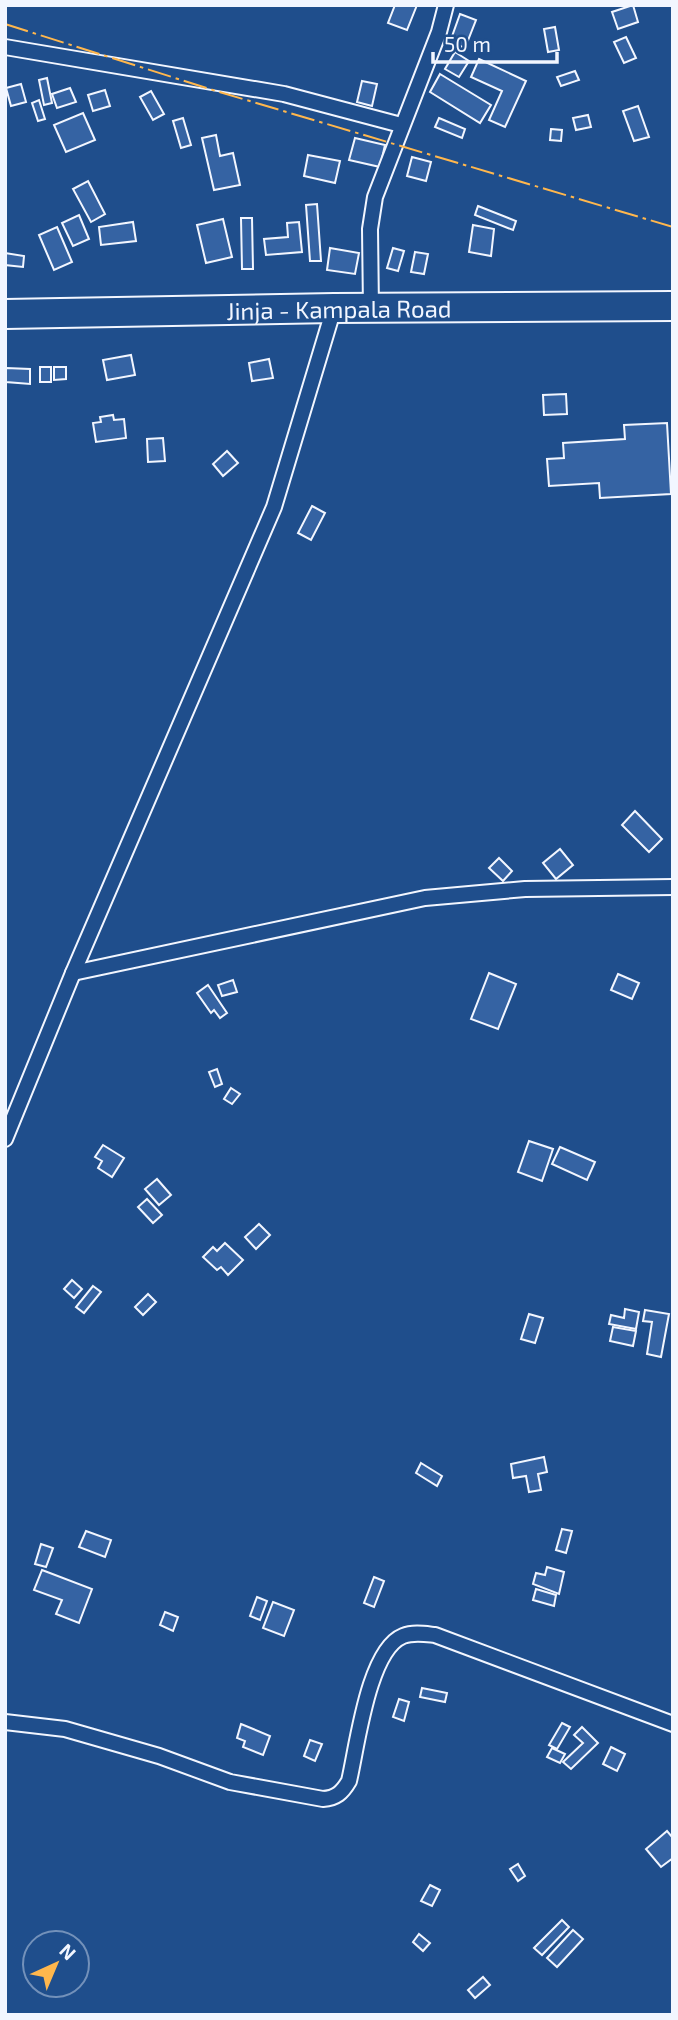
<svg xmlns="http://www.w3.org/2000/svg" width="678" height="2020" viewBox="0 0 678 2020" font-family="'Exo 2',sans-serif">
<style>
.building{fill:#3563a3;stroke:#f2f6ff;stroke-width:2}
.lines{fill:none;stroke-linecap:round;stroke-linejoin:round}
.street-casing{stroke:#f2f6ff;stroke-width:18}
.highway-casing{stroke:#f2f6ff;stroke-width:32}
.street{stroke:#1f4e8c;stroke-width:14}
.highway{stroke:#1f4e8c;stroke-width:28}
.power{stroke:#ffb74d;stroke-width:2;stroke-dasharray:24 5 3.5 5;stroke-linecap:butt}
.labels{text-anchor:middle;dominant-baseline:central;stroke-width:5;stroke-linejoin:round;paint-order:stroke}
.street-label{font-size:24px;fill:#f2f6ff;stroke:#1f4e8c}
</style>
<rect width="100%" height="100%" fill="#1f4e8c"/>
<g class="building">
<polygon points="395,5 417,5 407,30 388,23"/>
<polygon points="633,5 638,22 618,29 612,12"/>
<polygon points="460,14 476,20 465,48 450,42"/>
<polygon points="555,27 559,50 548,52 544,29"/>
<polygon points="626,37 636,58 624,63 614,42"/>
<polygon points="455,52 469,61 459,77 445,69"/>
<polygon points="479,59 526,81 505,127 489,120 502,91 471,77"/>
<polygon points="575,71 579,80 561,86 557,77"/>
<polygon points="440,74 491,105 480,123 430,92"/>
<polygon points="47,78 52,103 44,105 39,80"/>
<polygon points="362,81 377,84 372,106 357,102"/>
<polygon points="21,84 26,102 11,106 6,88"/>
<polygon points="70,88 76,102 57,108 52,94"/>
<polygon points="105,90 110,106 93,111 88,95"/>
<polygon points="151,91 164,114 153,120 140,97"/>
<polygon points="39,100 45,119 38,121 32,103"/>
<polygon points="638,106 649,137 634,141 623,111"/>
<polygon points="83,113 95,140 66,152 54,125"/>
<polygon points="588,115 591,127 576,130 573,118"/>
<polygon points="183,118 191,145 181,148 173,121"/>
<polygon points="439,118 465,129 462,138 435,127"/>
<polygon points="551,129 562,130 561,141 550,140"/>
<polygon points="216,135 220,156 233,153 240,185 214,190 202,138"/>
<polygon points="355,138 385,145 380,167 349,160"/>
<polygon points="308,155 340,161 335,183 304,176"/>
<polygon points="412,157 431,162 426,181 407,176"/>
<polygon points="88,181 105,214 91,222 73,189"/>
<polygon points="317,204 321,261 310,261 306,205"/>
<polygon points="478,206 516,221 513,230 475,215"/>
<polygon points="79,215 89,239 73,246 62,223"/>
<polygon points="241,218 252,218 253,269 242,269"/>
<polygon points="223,219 232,257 206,263 197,225"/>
<polygon points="133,222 136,241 101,245 99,227"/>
<polygon points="299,222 302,252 266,255 264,239 288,237 287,223"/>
<polygon points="473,225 494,229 491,256 469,252"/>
<polygon points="57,227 72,262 54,270 39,235"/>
<polygon points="330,248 359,253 355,274 327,270"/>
<polygon points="393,248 404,251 398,271 387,268"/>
<polygon points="415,252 428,254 424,274 411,272"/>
<polygon points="5,253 24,256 23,267 5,265"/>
<polygon points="131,355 135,375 107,380 103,360"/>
<polygon points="269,359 273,378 252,381 249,363"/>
<rect x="40" y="367" width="11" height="15"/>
<polygon points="54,367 66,367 66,379 54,380"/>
<polygon points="6,368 30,369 30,384 6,382"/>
<polygon points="566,394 567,414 544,415 543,395"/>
<polygon points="113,415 114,420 124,419 126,438 96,442 93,423 101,422 100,417"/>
<polygon points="667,423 671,494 600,498 599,483 549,486 547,459 564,458 563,443 625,439 624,425"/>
<polygon points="163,438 165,461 148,462 147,439"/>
<polygon points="227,451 238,463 223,476 213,464"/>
<polygon points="312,506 325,513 311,540 298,533"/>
<polygon points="635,811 662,839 649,852 622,825"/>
<polygon points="560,849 573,865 556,879 543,863"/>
<polygon points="499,858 512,871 503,881 489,868"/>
<polygon points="489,973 516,984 498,1029 471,1019"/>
<polygon points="618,974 639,983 632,999 611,990"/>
<polygon points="233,980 237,992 222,996 218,985"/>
<polygon points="208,985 227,1013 220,1018 214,1010 211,1013 197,993"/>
<polygon points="217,1069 222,1084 215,1087 209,1072"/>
<polygon points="231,1088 240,1094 232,1104 224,1099"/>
<polygon points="529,1141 553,1149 542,1181 518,1172"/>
<polygon points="103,1145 124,1158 112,1177 98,1168 102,1161 95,1157"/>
<polygon points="560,1147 595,1162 587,1180 552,1164"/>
<polygon points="157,1179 171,1195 159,1205 145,1189"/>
<polygon points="147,1199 162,1215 153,1223 138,1207"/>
<polygon points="259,1224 270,1235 256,1249 245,1237"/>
<polygon points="225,1243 243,1260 228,1275 221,1267 217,1270 203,1257 213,1247 217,1251"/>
<polygon points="72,1280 82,1289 74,1298 64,1289"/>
<polygon points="93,1286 101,1292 84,1313 76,1307"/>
<polygon points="148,1294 156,1302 143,1315 135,1307"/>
<polygon points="625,1309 639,1312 636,1329 609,1324 611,1315 624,1318"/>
<polygon points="645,1310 669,1314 661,1357 647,1354 652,1322 643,1321"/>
<polygon points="529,1314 543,1318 535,1343 521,1339"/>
<polygon points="613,1327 636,1331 633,1346 610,1341"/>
<polygon points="544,1457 547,1472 538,1474 541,1490 529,1492 526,1476 513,1478 511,1464"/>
<polygon points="421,1463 442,1476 437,1486 416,1473"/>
<polygon points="562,1529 572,1531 566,1553 556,1550"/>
<polygon points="86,1531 111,1540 105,1557 79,1547"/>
<polygon points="41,1544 53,1548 46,1567 35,1564"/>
<polygon points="547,1567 564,1572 559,1594 533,1584 536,1573 545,1575"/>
<polygon points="42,1570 92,1589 79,1623 56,1614 62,1600 34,1590"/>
<polygon points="374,1577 384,1581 374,1607 364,1603"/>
<polygon points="536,1589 556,1595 554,1606 533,1600"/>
<polygon points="257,1597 267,1601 260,1620 250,1616"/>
<polygon points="273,1602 294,1610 284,1636 263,1628"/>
<polygon points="165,1612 178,1617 173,1631 160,1625"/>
<polygon points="422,1688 447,1693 445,1702 420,1697"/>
<polygon points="399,1699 409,1702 404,1721 393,1717"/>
<polygon points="562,1723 570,1727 557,1749 549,1745"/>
<polygon points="241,1724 270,1736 263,1755 243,1747 245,1741 237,1738"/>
<polygon points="582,1727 598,1743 571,1769 563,1762 583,1743 574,1735"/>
<polygon points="310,1740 322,1744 315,1761 304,1756"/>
<polygon points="611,1747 625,1754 617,1771 603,1764"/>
<polygon points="552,1748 565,1754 560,1763 547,1757"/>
<polygon points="667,1831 673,1838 673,1858 661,1867 646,1849"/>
<polygon points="518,1864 525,1876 518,1881 510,1869"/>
<polygon points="430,1885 440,1890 432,1906 421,1901"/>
<polygon points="562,1920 569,1927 542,1955 534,1948"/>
<polygon points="573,1930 583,1939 557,1967 547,1958"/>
<polygon points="419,1934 430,1943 423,1951 413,1942"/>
<polygon points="483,1977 490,1985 475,1998 468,1990"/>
</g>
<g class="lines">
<defs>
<g id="street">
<polyline points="5,47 284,94 401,125"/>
<polyline points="371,309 370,229 375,197 439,32 446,5"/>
<polyline points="73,973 425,898 525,889 673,887"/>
<polyline points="5,1139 73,973 274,507 334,308"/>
<path d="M5 1722 65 1729 159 1756 230 1782 323 1799C336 1798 342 1793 349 1781 357 1748 368 1650 403 1636 413 1632 425 1634 435 1635L673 1724"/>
</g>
<g id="highway">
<path id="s1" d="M5 314 334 308 673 306"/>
</g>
</defs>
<use href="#street" class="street-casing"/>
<use href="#highway" class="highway-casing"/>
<use href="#street" class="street"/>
<use href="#highway" class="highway"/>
<polyline class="power" points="5,24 216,91 673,227"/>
</g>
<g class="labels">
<g class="street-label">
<text stroke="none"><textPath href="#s1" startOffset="334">Jinja - Kampala Road</textPath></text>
</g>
</g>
<rect width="678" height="2020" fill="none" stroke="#f2f6ff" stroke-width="14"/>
<g transform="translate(56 1964) rotate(44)"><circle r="33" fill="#1f4e8c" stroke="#7391ba" stroke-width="2"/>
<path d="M0-5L12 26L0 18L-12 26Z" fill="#ffb74d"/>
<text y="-10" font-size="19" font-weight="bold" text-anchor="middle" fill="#f2f6ff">N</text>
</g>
<path d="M433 52v10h124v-10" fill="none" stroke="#f2f6ff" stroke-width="3.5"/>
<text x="444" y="52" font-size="21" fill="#f2f6ff" stroke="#1f4e8c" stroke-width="5" paint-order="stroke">50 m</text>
</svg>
